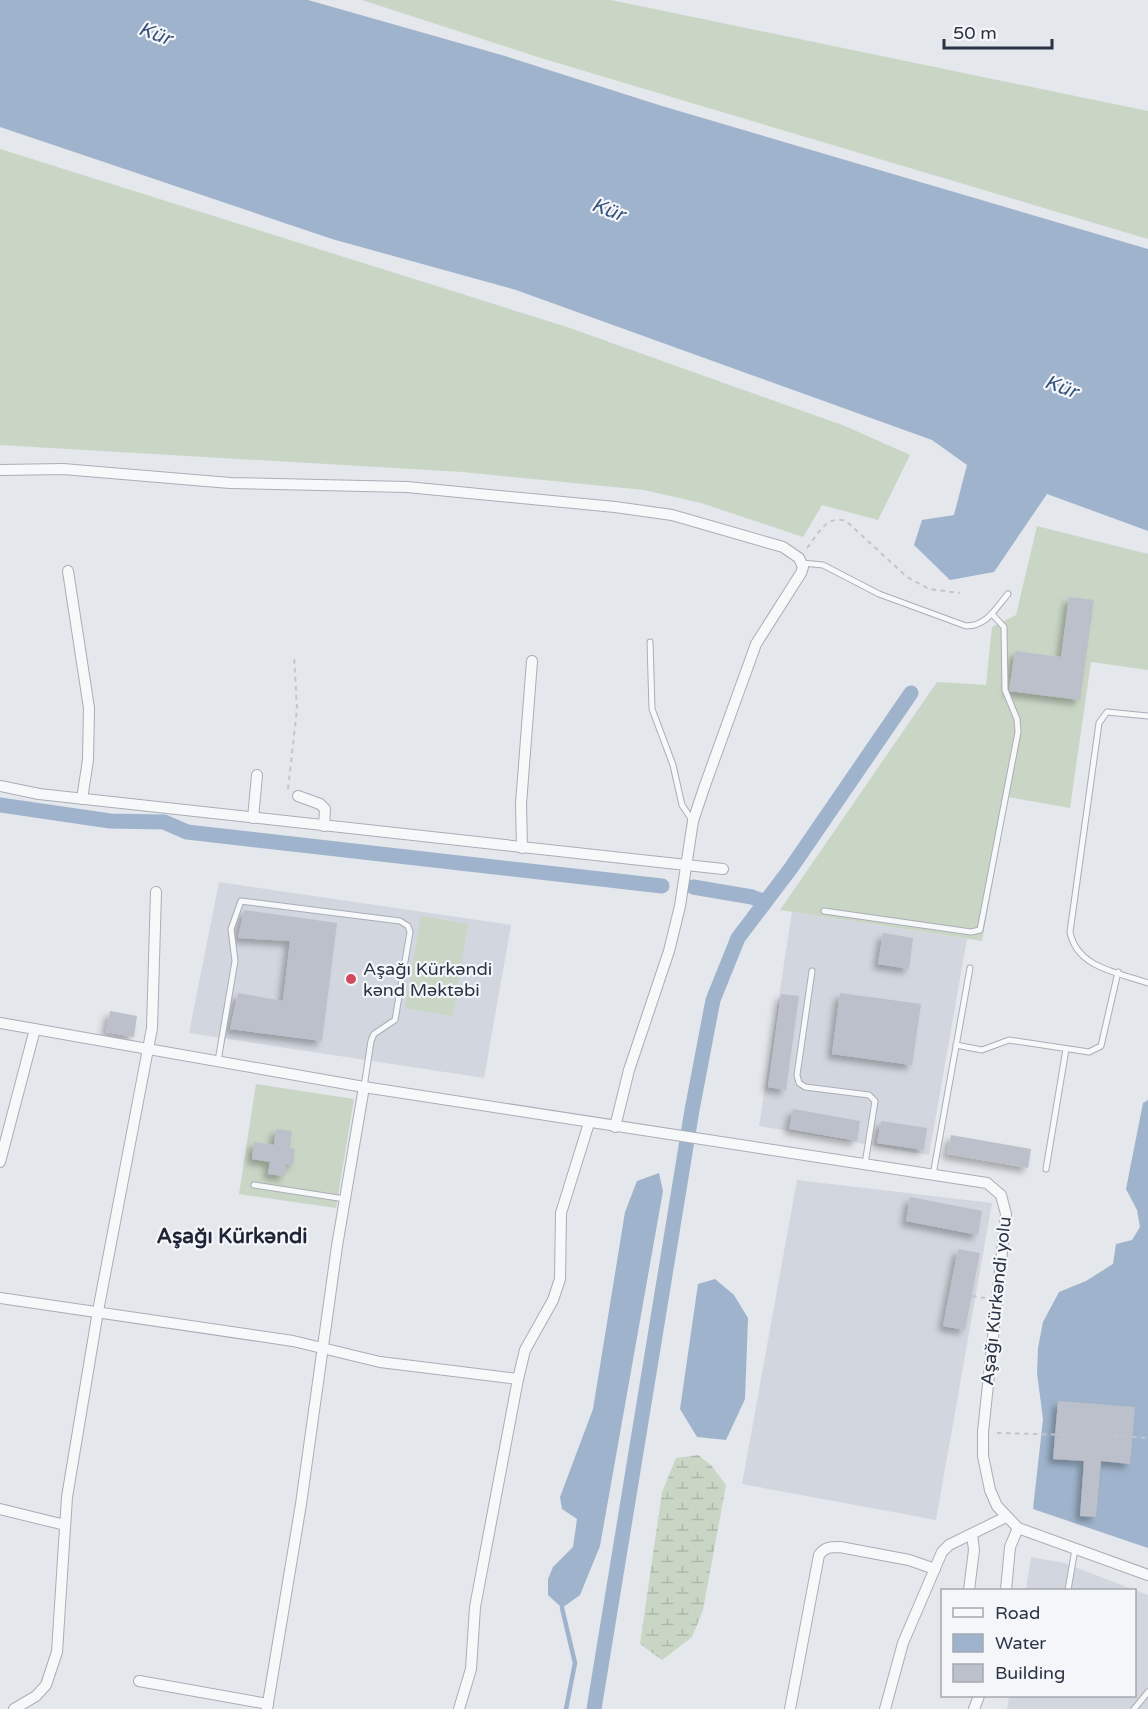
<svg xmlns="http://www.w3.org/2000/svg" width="1148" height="1709" viewBox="0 0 1148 1709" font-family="'Varela Round',sans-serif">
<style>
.built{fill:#d2d6de}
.grass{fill:#c9d6c5}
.wetland{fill:url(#wetland-marsh)}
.water{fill:#9fb4cc}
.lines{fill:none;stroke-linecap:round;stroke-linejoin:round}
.stream{stroke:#9fb4cc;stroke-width:4.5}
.canal{stroke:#9fb4cc;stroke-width:15}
.building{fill:#bbc0ca;filter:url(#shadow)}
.service-casing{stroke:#a9aeb7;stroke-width:7}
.minor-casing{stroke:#a9aeb7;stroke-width:12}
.path{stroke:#c2c5cb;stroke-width:2;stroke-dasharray:4.5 4.5;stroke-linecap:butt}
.service{stroke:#f7f8fa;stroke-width:5}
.minor{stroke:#f7f8fa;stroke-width:10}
.poi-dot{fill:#d1495b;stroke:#f4f6f9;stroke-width:2}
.labels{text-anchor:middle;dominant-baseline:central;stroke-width:4.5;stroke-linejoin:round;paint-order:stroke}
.poi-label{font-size:18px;fill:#2b3445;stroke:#f4f6f9;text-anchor:start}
.street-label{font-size:18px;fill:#2b3445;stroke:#f4f6f9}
.water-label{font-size:20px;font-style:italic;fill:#34527a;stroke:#f4f6f9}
.quarter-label{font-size:21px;font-weight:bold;fill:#1d2536;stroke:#f4f6f9}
</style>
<defs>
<pattern id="wetland-marsh" width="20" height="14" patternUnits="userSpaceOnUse" patternTransform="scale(1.5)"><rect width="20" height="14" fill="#c9d6c5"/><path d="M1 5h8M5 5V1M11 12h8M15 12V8" fill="none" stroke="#adb8ab"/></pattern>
<filter id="shadow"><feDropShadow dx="-5" dy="5" stdDeviation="3" flood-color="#0004"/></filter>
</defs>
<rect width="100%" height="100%" fill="#e4e7ec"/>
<g class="built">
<polygon points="219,882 511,925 484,1078 189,1033"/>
<polygon points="792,912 967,939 929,1155 759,1126"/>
<polygon points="797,1180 992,1203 936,1520 742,1484"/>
<polygon points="1031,1557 1064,1563 1148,1595 1148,1709 1007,1709 1009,1696 1134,1696 1134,1590 1026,1590"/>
</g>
<g class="grass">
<polygon points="362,0 611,0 1148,111 1148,239 544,59"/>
<polygon points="0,149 567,327 845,426 910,455 878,520 822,505 803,537 701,503 644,490 463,472 0,445"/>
<polygon points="1037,526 1148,554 1148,670 1091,662 1070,808 1008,797 982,941 780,910 937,682 986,685 992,627 1016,615"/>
<polygon points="421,916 468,924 453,1016 405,1008"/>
<polygon points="256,1084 354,1099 336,1208 239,1194"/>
</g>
<polygon class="wetland" points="698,1455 711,1465 726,1485 703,1610 692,1637 662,1660 640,1644 662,1492 676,1458"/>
<g class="water">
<polygon points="0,0 308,0 505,56 662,106 1148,249 1148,531 1047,494 994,572 950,580 914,545 922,520 954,515 967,465 932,440 516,290 332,239 0,127"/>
<polygon points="1148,1100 1148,1548 1033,1509 1043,1419 1037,1373 1038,1348 1043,1322 1059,1292 1086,1281 1113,1264 1116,1244 1132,1240 1140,1227 1137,1210 1126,1189 1143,1103"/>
<polygon points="659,1173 663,1191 600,1546 580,1595 562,1608 548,1595 548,1579 553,1567 573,1547 577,1519 562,1509 560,1497 593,1409 625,1212 637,1181"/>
<polygon points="715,1279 734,1295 748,1318 745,1399 726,1440 697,1437 680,1409 698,1284"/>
</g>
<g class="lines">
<polyline class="stream" points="562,1608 575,1663 566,1709"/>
<g class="canal">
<polyline points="0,805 110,821 164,822 187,832 662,886"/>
<polyline points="693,887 752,897 765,902"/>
<polyline points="594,1709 692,1110 713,1000 738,938 791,868 911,693"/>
</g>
</g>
<g class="building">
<polygon points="1069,597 1094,600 1080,700 1009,691 1015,651 1061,657"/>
<polygon points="244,910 337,923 322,1041 230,1029 238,993 283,1001 290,941 238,938"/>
<polygon points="883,933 913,938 909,969 878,964"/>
<polygon points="840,993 921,1004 912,1065 832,1054"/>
<polygon points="781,994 799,996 786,1090 768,1087"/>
<polygon points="110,1011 137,1016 134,1037 106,1032"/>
<polygon points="793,1109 860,1121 857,1141 789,1129"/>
<polygon points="881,1121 927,1128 924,1150 877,1143"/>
<polygon points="276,1129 292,1131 290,1148 295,1149 293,1165 286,1164 285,1176 268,1174 270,1162 252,1159 254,1142 274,1145"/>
<polygon points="951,1135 1031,1149 1028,1168 947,1154"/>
<polygon points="910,1197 982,1211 978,1235 906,1221"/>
<polygon points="958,1249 980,1253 965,1330 943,1326"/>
<polygon points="1058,1401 1135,1407 1130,1464 1101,1461 1096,1517 1080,1516 1084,1461 1053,1459"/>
</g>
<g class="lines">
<defs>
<g id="service">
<path d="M802 563 823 565 879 594 966 626C987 626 995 609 1008 594"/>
<polyline points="650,642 652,709 673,765 682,805 692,820"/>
<path d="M1148 716 1107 712 1099 723 1070 932C1077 968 1117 972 1148 983"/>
<polyline points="824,911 971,932 980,930 1018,732 1017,719 1005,690 1004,627 992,614"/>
<polyline points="812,971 797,1075 799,1083 805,1087 869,1095 875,1101 865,1164"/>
<polyline points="956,1045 982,1050 1009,1040 1089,1052 1101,1046 1118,972"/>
<polyline points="218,1061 235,961 231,929 241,901 400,921 408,926 410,932 395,1020 374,1034 371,1041 364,1087"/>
<polyline points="1046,1169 1066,1049"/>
<polyline points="933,1175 970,968"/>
<polyline points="254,1185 345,1199"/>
<polyline points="1068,1590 1075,1549"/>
<polyline points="1134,1709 1148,1692"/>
</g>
<g id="minor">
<polyline points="0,470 63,469 230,483 407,487 615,507 672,515 783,547 799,558 803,567 801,573 756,644 704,788 693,821 680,906 669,951 629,1070 615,1127"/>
<polyline points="68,571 89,708 88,760 82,799"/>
<polyline points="0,786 39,794 723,869"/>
<polyline points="298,796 320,804 325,809 324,826"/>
<polyline points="253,818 257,775"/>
<polyline points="522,848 521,804 532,661"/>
<polyline points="0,1023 364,1087 987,1183 1001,1195 1006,1214 983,1432 983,1456 990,1490 997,1506 1018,1528 1148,1575"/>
<polyline points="0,1162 35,1029"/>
<polyline points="0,1298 293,1341 380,1362 518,1379"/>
<polyline points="0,1509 65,1525"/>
<polyline points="969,1590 974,1550 972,1534"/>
<polyline points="1006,1590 1010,1547 1018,1528"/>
<polyline points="139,1681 268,1704"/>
<polyline points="14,1709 36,1696 46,1685 57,1652 67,1497 98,1311 152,1028 156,892"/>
<polyline points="267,1709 301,1504 337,1246 364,1087"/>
<polyline points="459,1709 471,1669 475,1607 518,1379 525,1350 553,1300 560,1279 561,1213 589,1123"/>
<path d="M790 1709 819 1555C825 1547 830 1547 840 1547L909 1560 935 1569"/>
<polyline points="885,1709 903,1643 942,1552 949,1545 1006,1517"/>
<polyline points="974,1709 979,1696"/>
</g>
</defs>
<use href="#service" class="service-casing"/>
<use href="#minor" class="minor-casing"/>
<g class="path">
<path d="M807 548C819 533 826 515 846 521L907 577 929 589 960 593"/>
<polyline points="288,789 297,709 294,656"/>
<polyline points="972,1296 985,1298"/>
<polyline points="997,1433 1072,1435"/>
<polyline points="1114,1436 1148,1438"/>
</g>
<use href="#service" class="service"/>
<use href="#minor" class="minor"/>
</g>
<circle class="poi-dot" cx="351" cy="979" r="6"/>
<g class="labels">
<g class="poi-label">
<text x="363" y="969">Aşağı Kürkəndi<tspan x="363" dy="21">kənd Məktəbi</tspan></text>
</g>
<g class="street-label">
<text transform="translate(996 1301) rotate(-84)">Aşağı Kürkəndi yolu</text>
</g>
<g class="water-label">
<text transform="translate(155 34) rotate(21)">Kür</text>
<text transform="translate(608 210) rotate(21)">Kür</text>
<text transform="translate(1061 387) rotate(21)">Kür</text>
</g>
<g class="quarter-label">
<text x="232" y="1236">Aşağı Kürkəndi</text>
</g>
</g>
<rect x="941" y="1589" width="195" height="108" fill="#f4f6f9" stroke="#a4a8b1" stroke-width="1.5"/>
<rect x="953" y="1608" width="30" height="9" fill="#f7f8fa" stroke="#a4a8b1" stroke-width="1.5"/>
<text x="995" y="1619" font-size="18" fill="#2b3445">Road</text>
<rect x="953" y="1634" width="30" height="18" fill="#9fb4cc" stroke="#a4a8b1" stroke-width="1.5"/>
<text x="995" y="1649" font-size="18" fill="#2b3445">Water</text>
<rect x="953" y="1664" width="30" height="18" fill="#bbc0ca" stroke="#a4a8b1" stroke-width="1.5"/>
<text x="995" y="1679" font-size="18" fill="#2b3445">Building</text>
<path d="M944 39v9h108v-9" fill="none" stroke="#2b3445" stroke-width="3"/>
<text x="953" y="39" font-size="18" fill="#2b3445" stroke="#f4f6f9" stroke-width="4.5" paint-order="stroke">50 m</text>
</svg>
